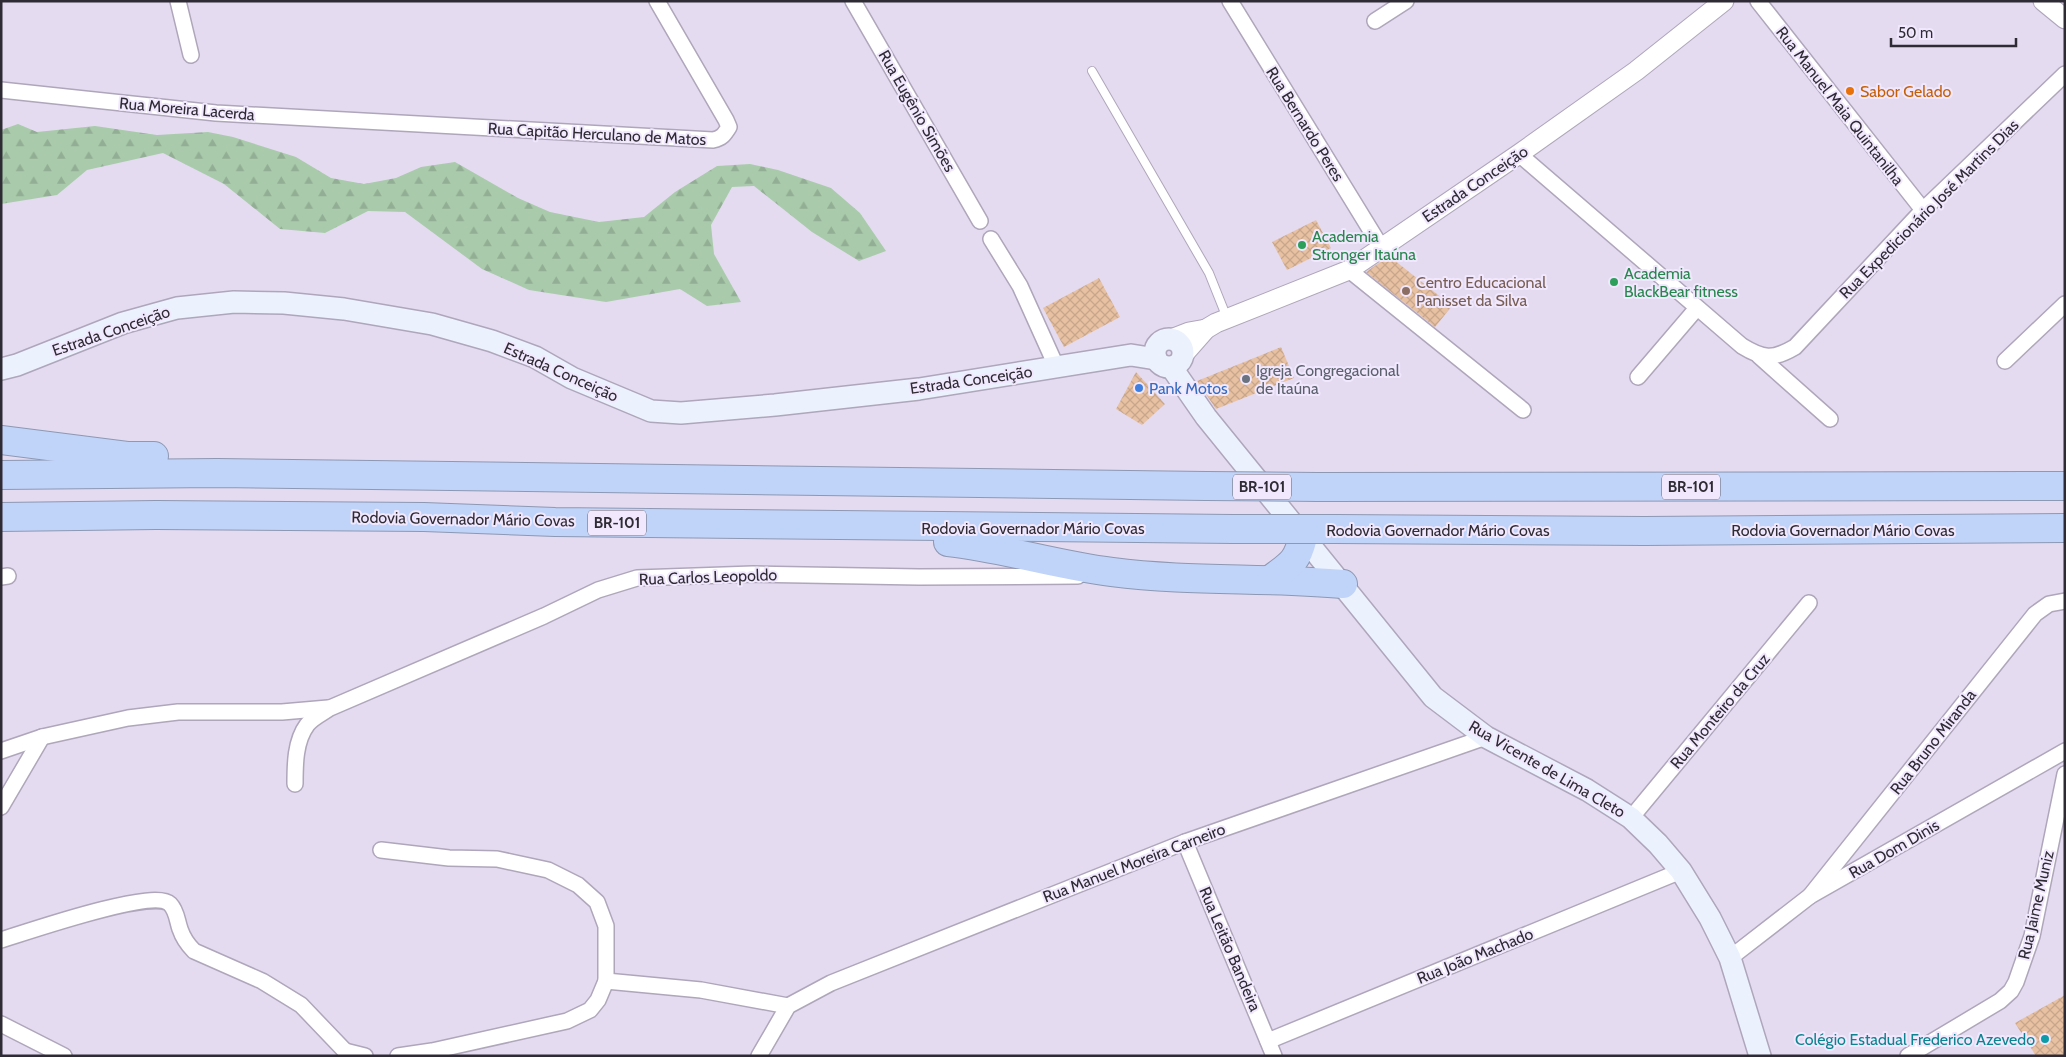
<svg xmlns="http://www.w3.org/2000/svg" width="2066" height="1057" viewBox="0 0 2066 1057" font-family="Cabin,sans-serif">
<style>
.forest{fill:url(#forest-firs)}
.building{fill:url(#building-cross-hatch)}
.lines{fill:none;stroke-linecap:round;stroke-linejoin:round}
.service-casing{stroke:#afa6bb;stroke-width:10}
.minor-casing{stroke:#afa6bb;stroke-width:18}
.tertiary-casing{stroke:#afa6bb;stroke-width:21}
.secondary-casing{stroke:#afa6bb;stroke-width:24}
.motorway-casing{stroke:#8d98b3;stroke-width:30}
.service{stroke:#fff;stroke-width:8}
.minor{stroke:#fff;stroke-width:15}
.tertiary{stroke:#fff;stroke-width:19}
.secondary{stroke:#ecf2fd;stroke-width:21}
.motorway{stroke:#c0d3f8;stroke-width:28}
.motorway-bridge-casing{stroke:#8d98b3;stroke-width:30;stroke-linecap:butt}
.motorway-bridge{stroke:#c0d3f8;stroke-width:28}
.food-dot{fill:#e8710a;stroke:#f1e8fe;stroke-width:2}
.leisure-dot{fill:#2e9e5b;stroke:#f1e8fe;stroke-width:2}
.education-dot{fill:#8d6e63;stroke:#f1e8fe;stroke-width:2}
.worship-dot{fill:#6b7280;stroke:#f1e8fe;stroke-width:2}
.shop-dot{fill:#3f7fe0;stroke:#f1e8fe;stroke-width:2}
.culture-dot{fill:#0f9aa8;stroke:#f1e8fe;stroke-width:2}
.labels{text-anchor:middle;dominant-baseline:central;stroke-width:4;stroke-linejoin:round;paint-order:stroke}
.shield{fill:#f1e8fe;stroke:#696471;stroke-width:1}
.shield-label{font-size:15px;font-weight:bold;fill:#2f2b34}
.food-label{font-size:16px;fill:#c56008;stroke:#f1e8fe;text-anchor:start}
.street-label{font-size:16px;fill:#2f2b34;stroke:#f1e8fe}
.leisure-label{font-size:16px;fill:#27864d;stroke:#f1e8fe;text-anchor:start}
.education-label{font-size:16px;fill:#785e54;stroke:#f1e8fe;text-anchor:start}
.worship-label{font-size:16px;fill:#5b616d;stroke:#f1e8fe;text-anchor:start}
.shop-label{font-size:16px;fill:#366cbe;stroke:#f1e8fe;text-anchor:start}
.culture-label{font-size:16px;fill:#0d838f;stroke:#f1e8fe;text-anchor:end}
</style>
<defs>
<pattern id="forest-firs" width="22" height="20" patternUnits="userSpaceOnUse" patternTransform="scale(1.25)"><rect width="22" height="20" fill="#a9cbab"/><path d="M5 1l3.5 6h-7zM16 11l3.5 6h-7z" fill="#92ae94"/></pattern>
<pattern id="building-cross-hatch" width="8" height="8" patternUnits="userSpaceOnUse" patternTransform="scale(1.25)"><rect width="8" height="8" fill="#e8c1a2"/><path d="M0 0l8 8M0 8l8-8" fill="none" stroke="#c7a68c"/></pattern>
</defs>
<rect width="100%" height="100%" fill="#e4dbf1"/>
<polygon class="forest" points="18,124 37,132 95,126 157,135 208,132 233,137 296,157 331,178 364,184 396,178 421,167 455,162 518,198 550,212 599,222 644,217 675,192 717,166 750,164 778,170 831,188 860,213 886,251 859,261 812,232 754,186 732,187 711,225 714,254 741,302 707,306 680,289 606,302 529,290 482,269 405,212 368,211 325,233 280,229 224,184 163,153 87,170 57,195 1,204 1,130"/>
<g class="building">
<polygon points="1316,220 1331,248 1287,270 1272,242"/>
<polygon points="1389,256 1452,306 1435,327 1366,272"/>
<polygon points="1099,278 1120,317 1064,347 1043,308"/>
<polygon points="1281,347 1294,378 1216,409 1199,384 1197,381"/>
<polygon points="1136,372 1165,404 1142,425 1116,409"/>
<polygon points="2065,995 2065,1056 2036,1056 2015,1023"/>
</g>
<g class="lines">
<defs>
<polyline id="service" points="1092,71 1209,273 1227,318"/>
<g id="minor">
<polyline points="178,1 191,55"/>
<polyline points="853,1 980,221"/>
<polyline points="1230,1 1381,247"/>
<polyline points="1758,1 1923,210"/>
<polyline points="1375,21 1406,1"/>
<path d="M1 90 216 113 713 140C722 138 724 135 729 127L726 120 657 1"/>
<path d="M1519 154 1742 346C1763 359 1773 360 1795 347L1923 210 2065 74"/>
<polyline points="991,239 1020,286 1057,368"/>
<polyline points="1349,270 1523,410"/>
<polyline points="1759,356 1830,419"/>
<polyline points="2005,361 2065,304"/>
<polyline points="1638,377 1697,308"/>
<polyline points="1,577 8,576"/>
<polyline points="1,751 42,737 128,718 178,712 282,712 328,708"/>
<path d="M295 784C295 765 295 741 307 725 312 718 323 713 330 708L544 616 598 590 637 578 753 574 919 577 1078 576"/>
<polyline points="1,807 42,737"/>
<polyline points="1631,818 1809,603"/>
<polyline points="1185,842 1274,1056"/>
<polyline points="381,850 449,858 497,859 548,870 578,885 597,902 606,926 606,981 598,1000 590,1010 567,1021 432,1051 398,1056"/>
<polyline points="1810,896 2035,614 2049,604 2065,601"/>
<path d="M1 940C27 932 154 888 170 904 177 911 177 921 180 929 183 938 188 945 194 951L262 981 301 1005 345 1051"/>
<polyline points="1730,958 1810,896 2065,751"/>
<polyline points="606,981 701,990 788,1006"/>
<polyline points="1,1024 64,1056"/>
<polyline points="1268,1041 1681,871"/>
<polyline points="345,1051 365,1056"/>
<polyline points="759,1056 788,1006 831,983 1185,842 1486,737"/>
<polyline points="1908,1056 2000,1001 2011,991 2016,982 2032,936 2065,774"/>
</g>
<g id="tertiary">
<polyline points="2043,1 2065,19"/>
<polyline points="1171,339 1189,332 1206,329"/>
<polyline points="1184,354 1206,329 1216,323 1349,270 1519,154 1636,71 1724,1"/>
</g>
<g id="secondary">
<circle cx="1169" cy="353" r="14"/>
<polyline points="1172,368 1206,417 1433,697 1486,737 1587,790 1631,818 1658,844 1681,871 1710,918 1730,958 1760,1056"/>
<polyline points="1,369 17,365 123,323 177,308 234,302 284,303 344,309 432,324 492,341 535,357 572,378 651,411 681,413 775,405 919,389 1131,355 1156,359"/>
</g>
<g id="motorway">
<polyline points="1,440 127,456 154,456"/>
<polyline points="1,475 217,473 1206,486"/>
<polyline points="1318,487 2065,486"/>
<polyline points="1,517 156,515 424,517 555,522 1233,529"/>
<polyline points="1336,529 1644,531 2065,528"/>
<path d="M948 542C1003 548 1056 565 1112 572 1188 582 1266 577 1343 584"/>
<path d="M1271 579C1291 564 1297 562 1303 537"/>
</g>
</defs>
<use href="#service" class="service-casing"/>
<use href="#minor" class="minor-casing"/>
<use href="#tertiary" class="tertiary-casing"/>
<use href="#secondary" class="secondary-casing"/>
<use href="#motorway" class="motorway-casing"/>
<use href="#service" class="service"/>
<use href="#minor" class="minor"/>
<use href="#tertiary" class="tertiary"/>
<use href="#secondary" class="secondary"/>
<use href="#motorway" class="motorway"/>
<defs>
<g id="motorway-bridge">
<polyline points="1206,486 1318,487"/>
<polyline points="1233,529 1336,529"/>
</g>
</defs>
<use href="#motorway-bridge" class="motorway-bridge-casing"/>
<use href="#motorway-bridge" class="motorway-bridge"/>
</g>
<circle class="food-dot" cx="1850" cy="91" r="5"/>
<g class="leisure-dot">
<circle cx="1302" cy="245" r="5"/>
<circle cx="1614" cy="282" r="5"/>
</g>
<circle class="education-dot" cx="1406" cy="291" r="5"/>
<circle class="worship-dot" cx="1246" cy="379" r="5"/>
<circle class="shop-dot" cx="1139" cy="388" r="5"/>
<circle class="culture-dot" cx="2045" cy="1039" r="5"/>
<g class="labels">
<g class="shield">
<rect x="1233" y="474.5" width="58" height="25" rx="4"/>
<rect x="1662" y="474.5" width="58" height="25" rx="4"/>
<rect x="588" y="510.5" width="58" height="25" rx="4"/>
</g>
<g class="shield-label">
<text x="1262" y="487">BR-101</text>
<text x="1691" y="487">BR-101</text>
<text x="617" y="523">BR-101</text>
</g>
<g class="food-label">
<text x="1860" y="91">Sabor Gelado</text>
</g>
<g class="street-label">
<text transform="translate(1840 106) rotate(52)">Rua Manuel Maia Quintanilha</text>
<text transform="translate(187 109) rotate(5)">Rua Moreira Lacerda</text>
<text transform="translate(917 111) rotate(60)">Rua Eugênio Simões</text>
<text transform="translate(1305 124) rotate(58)">Rua Bernardo Peres</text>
<text transform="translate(597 134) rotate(3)">Rua Capitão Herculano de Matos</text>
<text transform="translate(1475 184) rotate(-34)">Estrada Conceição</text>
<text transform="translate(1929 209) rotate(-45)">Rua Expedicionário José Martins Dias</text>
<text transform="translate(111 331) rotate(-19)">Estrada Conceição</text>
<text transform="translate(561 372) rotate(24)">Estrada Conceição</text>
<text transform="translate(971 380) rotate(-8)">Estrada Conceição</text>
<text transform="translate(463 519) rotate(1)">Rodovia Governador Mário Covas</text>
<text x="1033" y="528">Rodovia Governador Mário Covas</text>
<text x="1438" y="530">Rodovia Governador Mário Covas</text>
<text x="1843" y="530">Rodovia Governador Mário Covas</text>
<text transform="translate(708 577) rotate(-2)">Rua Carlos Leopoldo</text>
<text transform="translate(1720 711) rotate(-50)">Rua Monteiro da Cruz</text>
<text transform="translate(1933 742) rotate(-52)">Rua Bruno Miranda</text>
<text transform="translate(1547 769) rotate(30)">Rua Vicente de Lima Cleto</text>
<text transform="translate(1894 849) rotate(-30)">Rua Dom Dinis</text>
<text transform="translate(1134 863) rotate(-21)">Rua Manuel Moreira Carneiro</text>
<text transform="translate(2036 905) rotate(-77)">Rua Jaime Muniz</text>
<text transform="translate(1230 949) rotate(67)">Rua Leitão Bandeira</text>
<text transform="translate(1475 956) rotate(-22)">Rua João Machado</text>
</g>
<g class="leisure-label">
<text x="1312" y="236">Academia<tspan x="1312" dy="18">Stronger Itaúna</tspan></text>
<text x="1624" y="273">Academia<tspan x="1624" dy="18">BlackBear fitness</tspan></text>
</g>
<g class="education-label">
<text x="1416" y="282">Centro Educacional<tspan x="1416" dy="18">Panisset da Silva</tspan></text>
</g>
<g class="worship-label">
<text x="1256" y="370">Igreja Congregacional<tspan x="1256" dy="18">de Itaúna</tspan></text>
</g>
<g class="shop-label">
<text x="1149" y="388">Pank Motos</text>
</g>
<g class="culture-label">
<text x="2035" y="1039">Colégio Estadual Frederico Azevedo</text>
</g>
</g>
<rect width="2066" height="1057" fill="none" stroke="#2f2b34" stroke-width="5"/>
<path d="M1891 38v8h125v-8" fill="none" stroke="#2f2b34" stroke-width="2.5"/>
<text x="1898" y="38" font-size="15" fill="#2f2b34" stroke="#f1e8fe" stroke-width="4" paint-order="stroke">50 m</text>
</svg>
